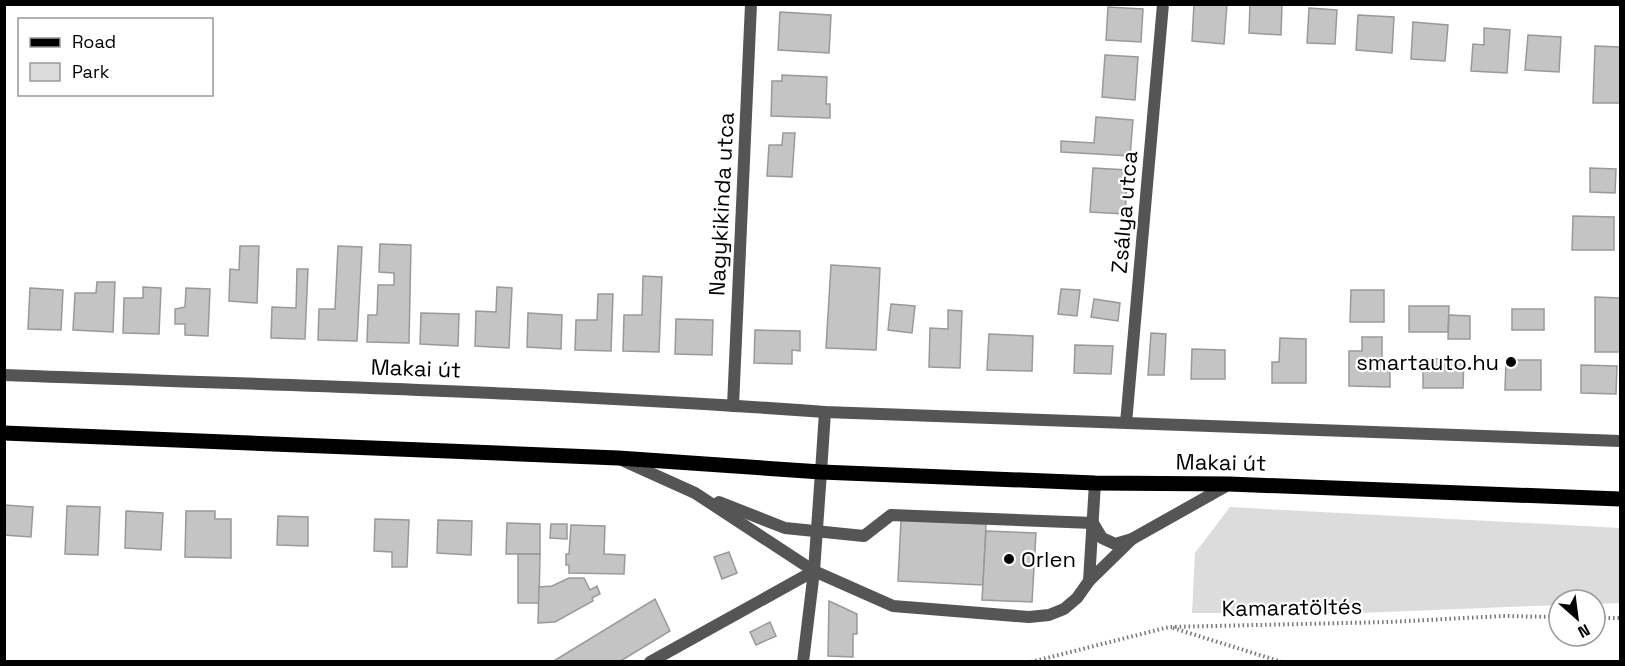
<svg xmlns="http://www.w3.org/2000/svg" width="1625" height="666" viewBox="0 0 1625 666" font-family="'Space Grotesk',sans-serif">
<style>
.green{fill:#dcdcdc}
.building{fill:#c4c4c4;stroke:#999;stroke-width:1.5}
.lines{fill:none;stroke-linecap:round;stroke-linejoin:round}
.path{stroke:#777;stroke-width:4;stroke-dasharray:1.5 3;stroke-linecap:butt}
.service{stroke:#555;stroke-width:12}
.minor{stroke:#555;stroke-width:12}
.primary{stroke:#000;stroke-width:15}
.poi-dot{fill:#000;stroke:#fff;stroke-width:2}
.labels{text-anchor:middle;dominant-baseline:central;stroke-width:4.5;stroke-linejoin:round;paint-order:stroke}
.street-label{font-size:22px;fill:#000;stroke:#fff}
.poi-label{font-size:22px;fill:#000;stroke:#fff;text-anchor:end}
</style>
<rect width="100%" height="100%" fill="#fff"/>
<polygon class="green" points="1230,507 1620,528 1620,603 1595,604 1595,600 1559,600 1559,605 1360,613 1192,613 1195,553"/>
<g class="building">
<polygon points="1194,4 1227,4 1224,44 1192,41"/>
<polygon points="1250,4 1282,4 1281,35 1249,33"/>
<polygon points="1108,7 1143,9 1141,42 1106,40"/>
<polygon points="1309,8 1337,10 1335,44 1307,43"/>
<polygon points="780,12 831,15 829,53 778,50"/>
<polygon points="1358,15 1394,17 1392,53 1356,50"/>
<polygon points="1413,22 1448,25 1445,61 1411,59"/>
<polygon points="1484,28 1510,30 1507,73 1471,71 1473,44 1484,45"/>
<polygon points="1528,35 1561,37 1559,72 1525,70"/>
<polygon points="1595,46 1620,47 1620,103 1593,103"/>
<polygon points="1105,55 1138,57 1135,100 1102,97"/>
<polygon points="782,75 827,77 826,104 830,104 830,118 771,116 772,81 782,81"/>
<polygon points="1096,117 1133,120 1130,156 1061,152 1061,141 1094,143"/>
<polygon points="783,133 795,133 792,177 767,176 769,145 782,145"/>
<polygon points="1093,168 1128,170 1125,214 1090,212"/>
<polygon points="1590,168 1616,169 1615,193 1590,192"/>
<polygon points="1573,216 1614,217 1614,250 1572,250"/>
<polygon points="380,244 411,245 409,343 367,342 368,315 377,315 378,285 394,285 394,273 379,272"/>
<polygon points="240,246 259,246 257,303 229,301 230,269 239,270"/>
<polygon points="338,246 362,247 357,341 318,340 319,309 335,309"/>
<polygon points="831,265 880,268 876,350 826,348"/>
<polygon points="297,269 308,269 305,339 271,338 272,307 296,308"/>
<polygon points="643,276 662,277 659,352 623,351 624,315 642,315"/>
<polygon points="97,282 115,282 113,332 73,330 75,293 96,293"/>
<polygon points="143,287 161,288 159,334 123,333 124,298 143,298"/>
<polygon points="497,287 512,288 509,348 475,346 476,311 496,312"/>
<polygon points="30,288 63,290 61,330 28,329"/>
<polygon points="186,288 210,289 208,336 185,335 185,324 175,324 175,309 185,307"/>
<polygon points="1061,289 1080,290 1077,316 1058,314"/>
<polygon points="1351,290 1384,290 1384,322 1350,322"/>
<polygon points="598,294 613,294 611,351 575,350 576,320 597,320"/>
<polygon points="1595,297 1620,298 1620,352 1595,352"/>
<polygon points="1094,299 1120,303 1118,321 1091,317"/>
<polygon points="891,304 915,306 912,333 888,330"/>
<polygon points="1409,306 1449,306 1448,332 1409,332"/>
<rect x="1512" y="309" width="32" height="21"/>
<polygon points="948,310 962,311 960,368 929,367 930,328 948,329"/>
<polygon points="421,313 459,314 458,346 420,344"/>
<polygon points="528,313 562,315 561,349 527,347"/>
<polygon points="1449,315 1470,316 1470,339 1448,339"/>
<polygon points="676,319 713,320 712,355 675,354"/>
<polygon points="755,330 800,331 800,351 792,350 792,364 754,363"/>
<polygon points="1151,333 1166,334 1164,375 1148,375"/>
<polygon points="989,334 1033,336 1032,371 987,370"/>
<polygon points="1362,337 1382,337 1382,364 1390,364 1390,387 1349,386 1349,351 1362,351"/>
<polygon points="1280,338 1306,339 1306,383 1272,383 1272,362 1279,362"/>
<polygon points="1075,345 1113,346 1111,374 1074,373"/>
<polygon points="1192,349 1225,350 1225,379 1191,379"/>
<polygon points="1423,359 1464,359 1463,388 1423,388"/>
<polygon points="1506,360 1541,360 1541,390 1505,390"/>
<polygon points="1581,365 1617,366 1616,394 1581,393"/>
<polygon points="4,505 33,507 31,537 4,535"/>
<polygon points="67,506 100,507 98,555 65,554"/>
<polygon points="126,511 163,513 161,550 125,548"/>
<polygon points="186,511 215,511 215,519 231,519 231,558 185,557"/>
<polygon points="278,516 308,517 308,546 277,545"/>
<polygon points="375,519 409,520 407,567 392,567 392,552 374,551"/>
<polygon points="438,520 472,521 471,555 437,553"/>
<polygon points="901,520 986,524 983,585 898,581"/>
<polygon points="507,523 540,524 540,554 506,554"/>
<polygon points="551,524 567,524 567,539 550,538"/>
<polygon points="571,525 605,526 604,554 625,555 624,574 569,573 569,565 566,565 566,554 569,554"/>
<polygon points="986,531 1036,533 1032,602 982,600"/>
<polygon points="729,552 737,573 722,579 714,557"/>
<polygon points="518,554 540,554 539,603 518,603"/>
<polygon points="569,578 584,578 590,590 597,586 600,594 592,598 593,601 555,622 538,623 539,587 552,586"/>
<polygon points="655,599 670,631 619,662 552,662"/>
<polygon points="829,601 857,614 857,634 853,634 853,657 828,656"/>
<polygon points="770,622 776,636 756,645 750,632"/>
</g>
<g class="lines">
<g class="path">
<polyline points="1595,618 1620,618"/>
<polyline points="1173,628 1282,662"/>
<polyline points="1031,662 1169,627 1389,622 1503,616 1559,617"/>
</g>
<g class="service">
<polyline points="624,461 695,493 814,571 893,606 1029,617 1049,615 1064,609 1077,598 1089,581 1132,539"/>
<polyline points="719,502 785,528 864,536 891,515 1093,523 1102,538 1115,544 1132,539 1228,485"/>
<polyline points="1089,581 1095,483"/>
<polyline points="650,662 814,571"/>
<polyline points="803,662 814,571 821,472"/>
</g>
<g class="minor">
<path d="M4 375C278 385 552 392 825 412L1620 441"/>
<polyline points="733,406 751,4"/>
<polyline points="1126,423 1163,4"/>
<polyline points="821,472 825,412"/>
</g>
<polyline class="primary" points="4,433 618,458 821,472 1095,483 1229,484 1620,499"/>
</g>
<g class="poi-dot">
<circle cx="1511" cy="362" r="6"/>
<circle cx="1009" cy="559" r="6"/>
</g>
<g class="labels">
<g class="street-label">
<text transform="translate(721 204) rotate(-87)">Nagykikinda utca</text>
<text transform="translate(1124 212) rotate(-85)">Zsálya utca</text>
<text transform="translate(416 368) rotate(2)">Makai út</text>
<text transform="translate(1221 462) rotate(1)">Makai út</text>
<text transform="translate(1292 607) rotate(-1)">Kamaratöltés</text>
</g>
<g class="poi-label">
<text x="1499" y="362">smartauto.hu</text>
<text x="1021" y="559" text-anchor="start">Orlen</text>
</g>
</g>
<rect width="1625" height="666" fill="none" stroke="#000000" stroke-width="12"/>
<rect x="18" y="18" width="195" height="78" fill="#ffffff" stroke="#999999" stroke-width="1.5"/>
<rect x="30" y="38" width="30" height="9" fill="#000000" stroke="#999999" stroke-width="1.5"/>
<text x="72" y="48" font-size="18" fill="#000000">Road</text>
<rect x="30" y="63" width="30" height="18" fill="#dcdcdc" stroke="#999999" stroke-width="1.5"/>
<text x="72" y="78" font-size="18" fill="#000000">Park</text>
<g transform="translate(1577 618) rotate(152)"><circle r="28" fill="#ffffff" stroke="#999999" stroke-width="1.5"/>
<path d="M0-4.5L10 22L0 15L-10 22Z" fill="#000000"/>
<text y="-9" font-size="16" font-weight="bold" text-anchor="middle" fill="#000000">N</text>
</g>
</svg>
